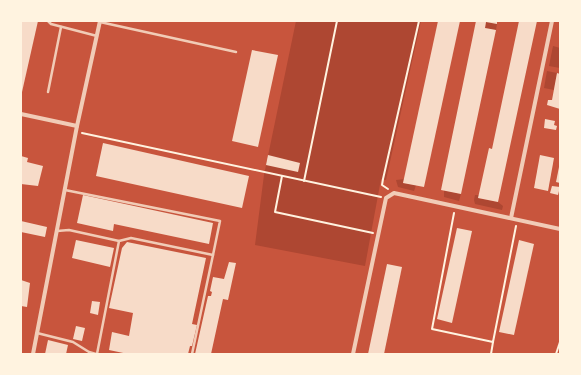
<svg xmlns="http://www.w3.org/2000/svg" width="581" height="375" viewBox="0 0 581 375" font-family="'Sofia Sans Condensed',sans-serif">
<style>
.green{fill:#ae4732}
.building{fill:#f7dbc8}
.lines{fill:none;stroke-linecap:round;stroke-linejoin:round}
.path{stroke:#fff3e0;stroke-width:2}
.service{stroke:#f1ccb7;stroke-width:2.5}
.minor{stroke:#f1ccb7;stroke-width:4}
</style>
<rect width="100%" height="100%" fill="#c8553d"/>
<g class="green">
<polygon points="296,21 421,21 386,180 381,179 365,266 255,245 264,175"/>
<polygon points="486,21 497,24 496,30 485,28"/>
<polygon points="553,46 560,48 560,68 549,66"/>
<polygon points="547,71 557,73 554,90 544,88"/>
<polygon points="404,179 403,183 416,185 414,191 398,187 396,180"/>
<polygon points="444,190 461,194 459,201 444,197"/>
<polygon points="475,195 479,195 478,198 498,202 503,206 502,210 475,204 474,200"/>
</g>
<g class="building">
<polygon points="21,21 38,21 22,92 21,92"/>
<polygon points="438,21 460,21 424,187 403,183"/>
<polygon points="476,21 497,21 497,24 486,22 485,28 496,30 461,194 441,190"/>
<polygon points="519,21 537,21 498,202 478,198 489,148 492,149"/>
<polygon points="252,50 278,55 258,147 232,141"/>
<polygon points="557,73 560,74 560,109 547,105 548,100 552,100"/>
<polygon points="545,119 555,121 554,125 557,126 556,130 544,128"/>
<polygon points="103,143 249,176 242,208 96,176"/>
<polygon points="268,155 300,163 298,172 266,165"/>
<polygon points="540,155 554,158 548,191 534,188"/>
<polygon points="21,156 28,158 27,162 43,166 38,186 21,184"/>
<polygon points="559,167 560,167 560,183 556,182"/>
<polygon points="552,186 560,187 558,195 550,193"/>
<polygon points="83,195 213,223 209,244 114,224 113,231 77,223"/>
<polygon points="21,221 47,227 45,237 21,232"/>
<polygon points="457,228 472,231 452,323 437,319"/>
<polygon points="76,240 114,248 110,267 72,258"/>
<polygon points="519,240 534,244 514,335 499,332"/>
<polygon points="127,242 206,258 192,324 197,325 192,346 190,346 188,354 128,354 109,350 112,332 129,336 133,313 109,308 122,248"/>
<polygon points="229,262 236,263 228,300 223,299 211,354 195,354 208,296 211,296 212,292 210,291 213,277 224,279"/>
<polygon points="387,264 402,267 384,354 368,354"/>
<polygon points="21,280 30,283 27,307 21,306"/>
<polygon points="92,301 100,302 98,315 90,313"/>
<polygon points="76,326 85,328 82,341 73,339"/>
<polygon points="48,340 68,345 66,354 45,354"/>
</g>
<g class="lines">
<g class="path">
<polyline points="82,133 381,197"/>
<polyline points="282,176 275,212 373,233"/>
<polyline points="304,181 337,21"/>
<polyline points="388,189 382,185 383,179 419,21"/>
<polyline points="454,213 432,329 493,342 516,226"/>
<polyline points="491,354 493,342"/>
<polyline points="556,354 560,342"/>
</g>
<g class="service">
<polyline points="48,21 51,24 97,36"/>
<polyline points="100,22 236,52"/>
<polyline points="48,92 61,27"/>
<polyline points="57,231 69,230 119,241 131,238 213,255 220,221 65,190"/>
<polyline points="37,333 73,342 89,352 96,354"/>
<polyline points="97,354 119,241"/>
<polyline points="192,354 213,255"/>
</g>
<g class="minor">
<polyline points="21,114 77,126"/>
<polyline points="511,218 552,21"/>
<polyline points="33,354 77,126 100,21"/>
<polyline points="353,354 386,198 394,193 560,229"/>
</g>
</g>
<rect width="581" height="375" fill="none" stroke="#fff3e0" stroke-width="44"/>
</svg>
